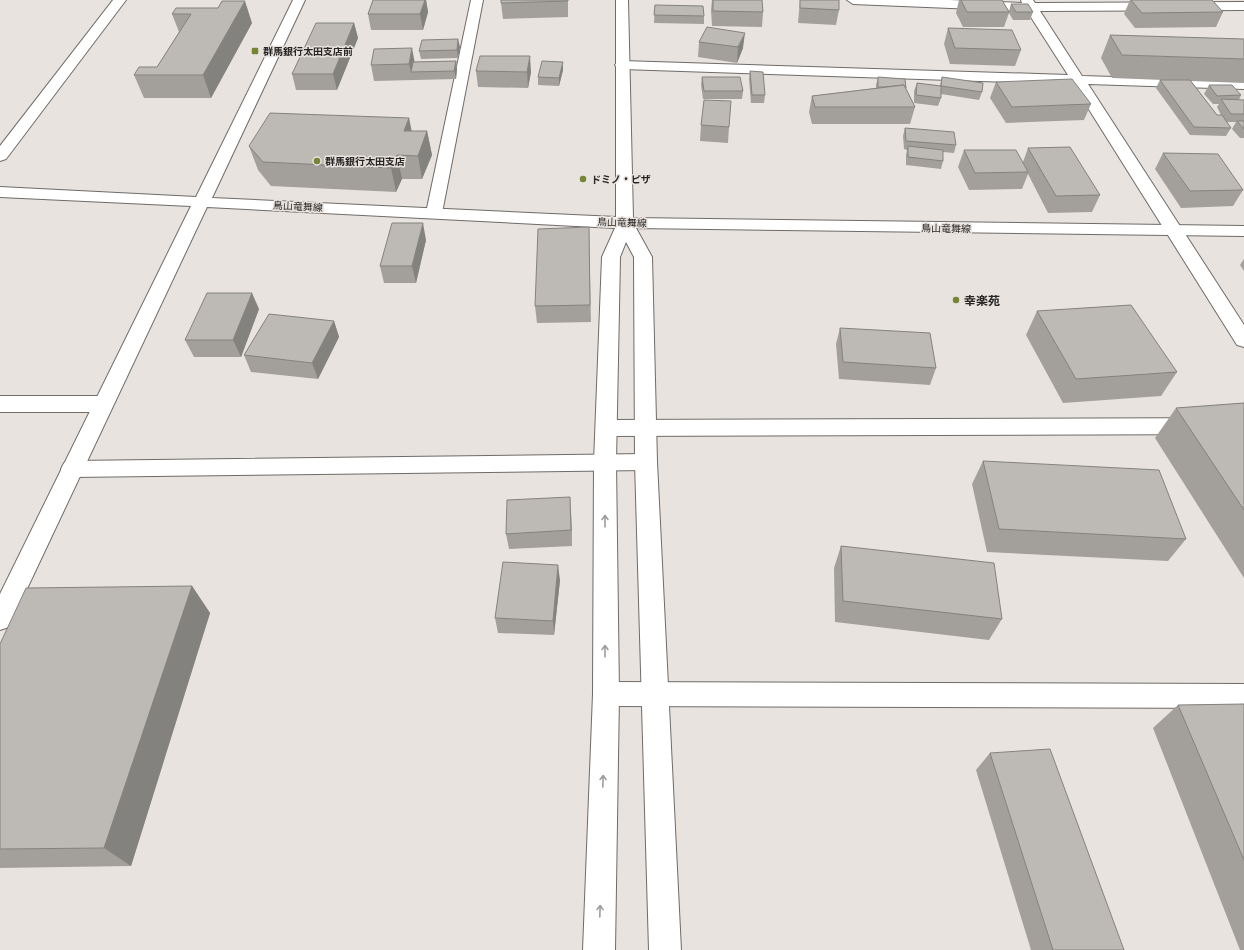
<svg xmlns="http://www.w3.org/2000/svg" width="1244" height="950" viewBox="0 0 1244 950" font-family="'Open Sans','Noto Sans JP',sans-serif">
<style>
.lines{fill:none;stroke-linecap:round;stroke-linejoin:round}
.street-casing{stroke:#6f6b68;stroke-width:2}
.secondary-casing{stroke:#6f6b68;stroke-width:2}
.street{fill:#fff;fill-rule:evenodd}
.secondary{fill:#fff;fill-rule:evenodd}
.wall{fill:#a3a09c}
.shaded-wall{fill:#84827f}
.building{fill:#bdbab5;stroke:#84827f}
.oneway{stroke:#9e9d9d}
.poi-dot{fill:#758534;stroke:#e8e3df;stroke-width:1.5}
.labels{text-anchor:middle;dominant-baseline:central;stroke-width:3;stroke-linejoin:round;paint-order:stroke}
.far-poi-label{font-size:10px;font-weight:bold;fill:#282625;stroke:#e8e3df;text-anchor:start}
.far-street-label{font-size:10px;fill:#282625;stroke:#e8e3df}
.poi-label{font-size:12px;font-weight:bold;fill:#282625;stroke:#e8e3df;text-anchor:start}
</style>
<rect width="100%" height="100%" fill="#e8e3df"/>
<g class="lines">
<defs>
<g id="street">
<polygon points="113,0 126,0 6,159 0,161 0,146"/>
<polygon points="471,0 483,0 442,213 440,217 434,218 428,217 426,213"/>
<polygon points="847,0 950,0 1022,3 1021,0 1033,0 1035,3 1244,2 1244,10 1040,11 1082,76 1244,81 1244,89 1088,84 1244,325 1244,347 1237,345 1073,84 622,69 617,68 615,65 617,62 622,61 1068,75 1027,11 853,4"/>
<polygon points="0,396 103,396 110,399 113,404 110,409 103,412 0,412"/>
<polygon points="1244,418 1244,434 607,436 600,434 596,428 600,422 607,420"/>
<polygon points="646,454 654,456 657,462 654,468 646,470 72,477 64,475 61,469 64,463 72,461"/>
<polygon points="606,682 1244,684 1244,708 606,706 597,703 593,694 597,685"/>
</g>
<polygon id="secondary" points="293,0 305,0 212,198 616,217 616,0 628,0 633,218 1244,226 1244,236 636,228 652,257 657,462 681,950 649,950 635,462 634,257 626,242 620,257 616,462 619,694 615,950 583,950 593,694 594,462 602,257 615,228 207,207 9,627 0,630 0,594 191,206 0,197 0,187 196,197"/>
</defs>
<use href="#street" class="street-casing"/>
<use href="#secondary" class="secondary-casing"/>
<use href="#street" class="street"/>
<use href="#secondary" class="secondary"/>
</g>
<g class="wall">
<polygon points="373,0 426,0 428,12 423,30 371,30 368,14"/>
<polygon points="568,0 568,17 503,19 501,3"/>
<polygon points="712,0 762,0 763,12 762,27 712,26 711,10"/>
<polygon points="800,0 839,0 839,10 836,25 798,23"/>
<polygon points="959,0 1002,0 1009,11 1011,4 1033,12 1030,20 1013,20 1009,13 1004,27 963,27 956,13"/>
<polygon points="1130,0 1212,0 1223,12 1216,27 1135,28 1124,14"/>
<polygon points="655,5 704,16 704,24 654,23"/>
<polygon points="218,8 252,23 211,98 144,98 134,75 157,67 179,32 172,14"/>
<polygon points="354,23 358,38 337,90 296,90 292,74"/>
<polygon points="707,27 743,48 737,63 698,57 699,42"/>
<polygon points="948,28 1021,50 1015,66 950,64 944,44"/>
<polygon points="1110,35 1244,39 1244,83 1191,81 1217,115 1221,115 1217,107 1219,104 1213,104 1204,94 1209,85 1241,95 1239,100 1244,100 1244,138 1240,138 1232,129 1236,122 1227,122 1231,128 1226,136 1190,135 1156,88 1160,80 1163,80 1112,78 1101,58"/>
<polygon points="460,47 458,58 421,59 419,51"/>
<polygon points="456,61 457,69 456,79 374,81 371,65 415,62"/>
<polygon points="563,70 559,86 538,85 538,77"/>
<polygon points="476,71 531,72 528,88 478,87"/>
<polygon points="750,71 765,95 764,103 751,103 749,79"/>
<polygon points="702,77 743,91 742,99 703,99 701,85"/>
<polygon points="878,77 906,88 915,107 910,124 812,124 809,112 812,96 876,88 876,85"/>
<polygon points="942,77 982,92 979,100 941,94 941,98 938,106 914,103 914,91 917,83 940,86"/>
<polygon points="996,82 1091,104 1084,120 1006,123 990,98"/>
<polygon points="409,118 411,131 427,131 432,155 422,179 402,179 396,192 271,186 258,170 249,146"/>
<polygon points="701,125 729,127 728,143 700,141"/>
<polygon points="905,128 956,145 954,153 943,152 943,161 941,169 906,165 906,155 907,150 904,149 903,136"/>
<polygon points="1028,148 1100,195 1092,212 1048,213 1028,174 1022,189 969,190 958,167 964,150 1023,162"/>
<polygon points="1163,153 1243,190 1233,206 1181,208 1155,169"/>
<polygon points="589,227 591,322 537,323 535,306"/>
<polygon points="426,240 416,283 384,283 380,266"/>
<polygon points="1244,259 1244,271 1240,265"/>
<polygon points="259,309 241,357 194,357 185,340"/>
<polygon points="1037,311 1177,372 1161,396 1063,403 1026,335"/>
<polygon points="334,321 339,337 318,379 251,372 244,355"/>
<polygon points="840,328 936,368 930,385 839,379 836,344"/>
<polygon points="1244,403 1244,578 1155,438 1176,408"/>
<polygon points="983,461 1186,539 1168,561 987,552 972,484"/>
<polygon points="571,512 572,546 509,549 506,534"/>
<polygon points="841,546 1002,619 989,640 835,622 834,568"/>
<polygon points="560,580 554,635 498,633 495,618"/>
<polygon points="192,586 210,613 131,866 0,868 0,644"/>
<polygon points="1244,704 1244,950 1240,950 1153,728 1178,705"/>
<polygon points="990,753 1124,950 1031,950 976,770"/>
</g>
<g class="shaded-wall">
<polygon points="425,0 426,0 428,12 423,30 420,14"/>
<polygon points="245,1 252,23 211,98 203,75"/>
<polygon points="354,23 358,38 337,90 333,74"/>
<polygon points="745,33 743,48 737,63 738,47"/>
<polygon points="458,39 460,47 458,58 457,50"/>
<polygon points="412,48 415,64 411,72 409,64"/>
<polygon points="530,56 531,72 528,88 527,72"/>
<polygon points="456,61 457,69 456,79 454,71"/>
<polygon points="563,62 563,70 559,86 559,78"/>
<polygon points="409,118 414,142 404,131"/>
<polygon points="427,131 432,155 422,179 418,156"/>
<polygon points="397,155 402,179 396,192 391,168"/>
<polygon points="423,223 426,240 416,283 412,266"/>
<polygon points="252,293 259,309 241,357 233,340"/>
<polygon points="334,321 339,337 318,379 312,363"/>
<polygon points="570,497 571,512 572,546 571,530"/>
<polygon points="558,565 560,580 554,635 553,621"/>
<polygon points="192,586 210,613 131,866 104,848"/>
</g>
<g class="building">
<polygon points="373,0 425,0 420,14 368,14"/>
<polygon points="501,0 568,0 568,1 501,3"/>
<polygon points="713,0 762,0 763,12 713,11"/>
<polygon points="800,0 839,0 839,10 800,8"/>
<polygon points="961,0 1002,0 1009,12 967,12"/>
<polygon points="1131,0 1212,0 1223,12 1142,13"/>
<polygon points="222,1 245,1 203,75 134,75 139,67 157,67 191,14 172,14 176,8 218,8"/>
<polygon points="1011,4 1028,4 1033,12 1016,12"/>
<polygon points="655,5 703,6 704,16 654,15"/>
<polygon points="316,23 354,23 333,74 292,74"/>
<polygon points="707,27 745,33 738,47 699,42"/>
<polygon points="948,28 1012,30 1021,50 955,48"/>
<polygon points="1110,35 1244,39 1244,59 1122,55"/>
<polygon points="458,39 457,50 419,51 422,40"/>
<polygon points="412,48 409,64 371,65 374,49"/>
<polygon points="480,56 530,56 527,72 476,71"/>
<polygon points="456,61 454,71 411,72 413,62"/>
<polygon points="542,61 563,62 559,78 538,77"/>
<polygon points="750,71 763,72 765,95 752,95"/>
<polygon points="702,77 740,77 743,91 704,91"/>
<polygon points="878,77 905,79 906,88 904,85 884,87 878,87"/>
<polygon points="942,77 983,83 982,92 941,86"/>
<polygon points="1072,79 1091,104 1012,107 996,82"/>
<polygon points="1160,80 1190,80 1217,115 1222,115 1231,128 1194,127"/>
<polygon points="917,83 941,86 941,98 916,95"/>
<polygon points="904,85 915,107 815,107 812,96"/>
<polygon points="1209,85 1232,85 1241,95 1217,96"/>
<polygon points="1221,99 1244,100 1244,114 1231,114"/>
<polygon points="704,100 731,101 729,127 701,125"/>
<polygon points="270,113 409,118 404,131 427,131 418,156 397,155 391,168 263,162 249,146"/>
<polygon points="1237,121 1244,121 1244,129"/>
<polygon points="905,128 954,132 956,145 906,141"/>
<polygon points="908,146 943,150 943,161 908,157"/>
<polygon points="1070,147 1100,195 1056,196 1028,148"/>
<polygon points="964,150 1016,150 1028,172 975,173"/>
<polygon points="1163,153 1218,154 1243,190 1190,191"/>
<polygon points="392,223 423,223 412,266 380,266"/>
<polygon points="589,227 590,305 535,306 538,229"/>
<polygon points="207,293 252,293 233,340 185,340"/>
<polygon points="1131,305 1177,372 1076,379 1037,311"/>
<polygon points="269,314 334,321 312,363 244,355"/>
<polygon points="840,328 930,333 936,368 843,362"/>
<polygon points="1244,403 1244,510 1176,408"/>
<polygon points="983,461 1159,470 1186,539 999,529"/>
<polygon points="570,497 571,530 506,534 507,500"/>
<polygon points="841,546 994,563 1002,619 843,601"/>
<polygon points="503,562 558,565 553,621 495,618"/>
<polygon points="192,586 104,848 0,849 0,644 26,588"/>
<polygon points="1244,704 1244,860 1178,705"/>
<polygon points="1050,749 1124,950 1053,950 990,753"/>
</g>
<defs><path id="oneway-shaft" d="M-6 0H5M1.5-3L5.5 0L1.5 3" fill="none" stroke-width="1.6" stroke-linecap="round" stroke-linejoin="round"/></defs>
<g class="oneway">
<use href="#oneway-shaft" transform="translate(605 521) rotate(-90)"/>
<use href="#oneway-shaft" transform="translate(605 651) rotate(-90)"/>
<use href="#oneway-shaft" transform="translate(603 781) rotate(-88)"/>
<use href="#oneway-shaft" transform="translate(600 911) rotate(-88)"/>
</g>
<g class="poi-dot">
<rect x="251" y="47" width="8" height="8" rx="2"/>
<circle cx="317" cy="161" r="4"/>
<circle cx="583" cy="179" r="4"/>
<circle cx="956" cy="300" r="4"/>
</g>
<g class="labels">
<g class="far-poi-label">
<text x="263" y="51">群馬銀行太田支店前</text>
<text x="325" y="161">群馬銀行太田支店</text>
<text x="591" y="179">ドミノ・ピザ</text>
</g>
<g class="far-street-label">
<text transform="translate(298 206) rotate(3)">鳥山竜舞線</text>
<text transform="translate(622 222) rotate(2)">鳥山竜舞線</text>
<text transform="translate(946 228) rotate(1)">鳥山竜舞線</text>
</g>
<g class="poi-label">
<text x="964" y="300">幸楽苑</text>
</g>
</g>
</svg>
